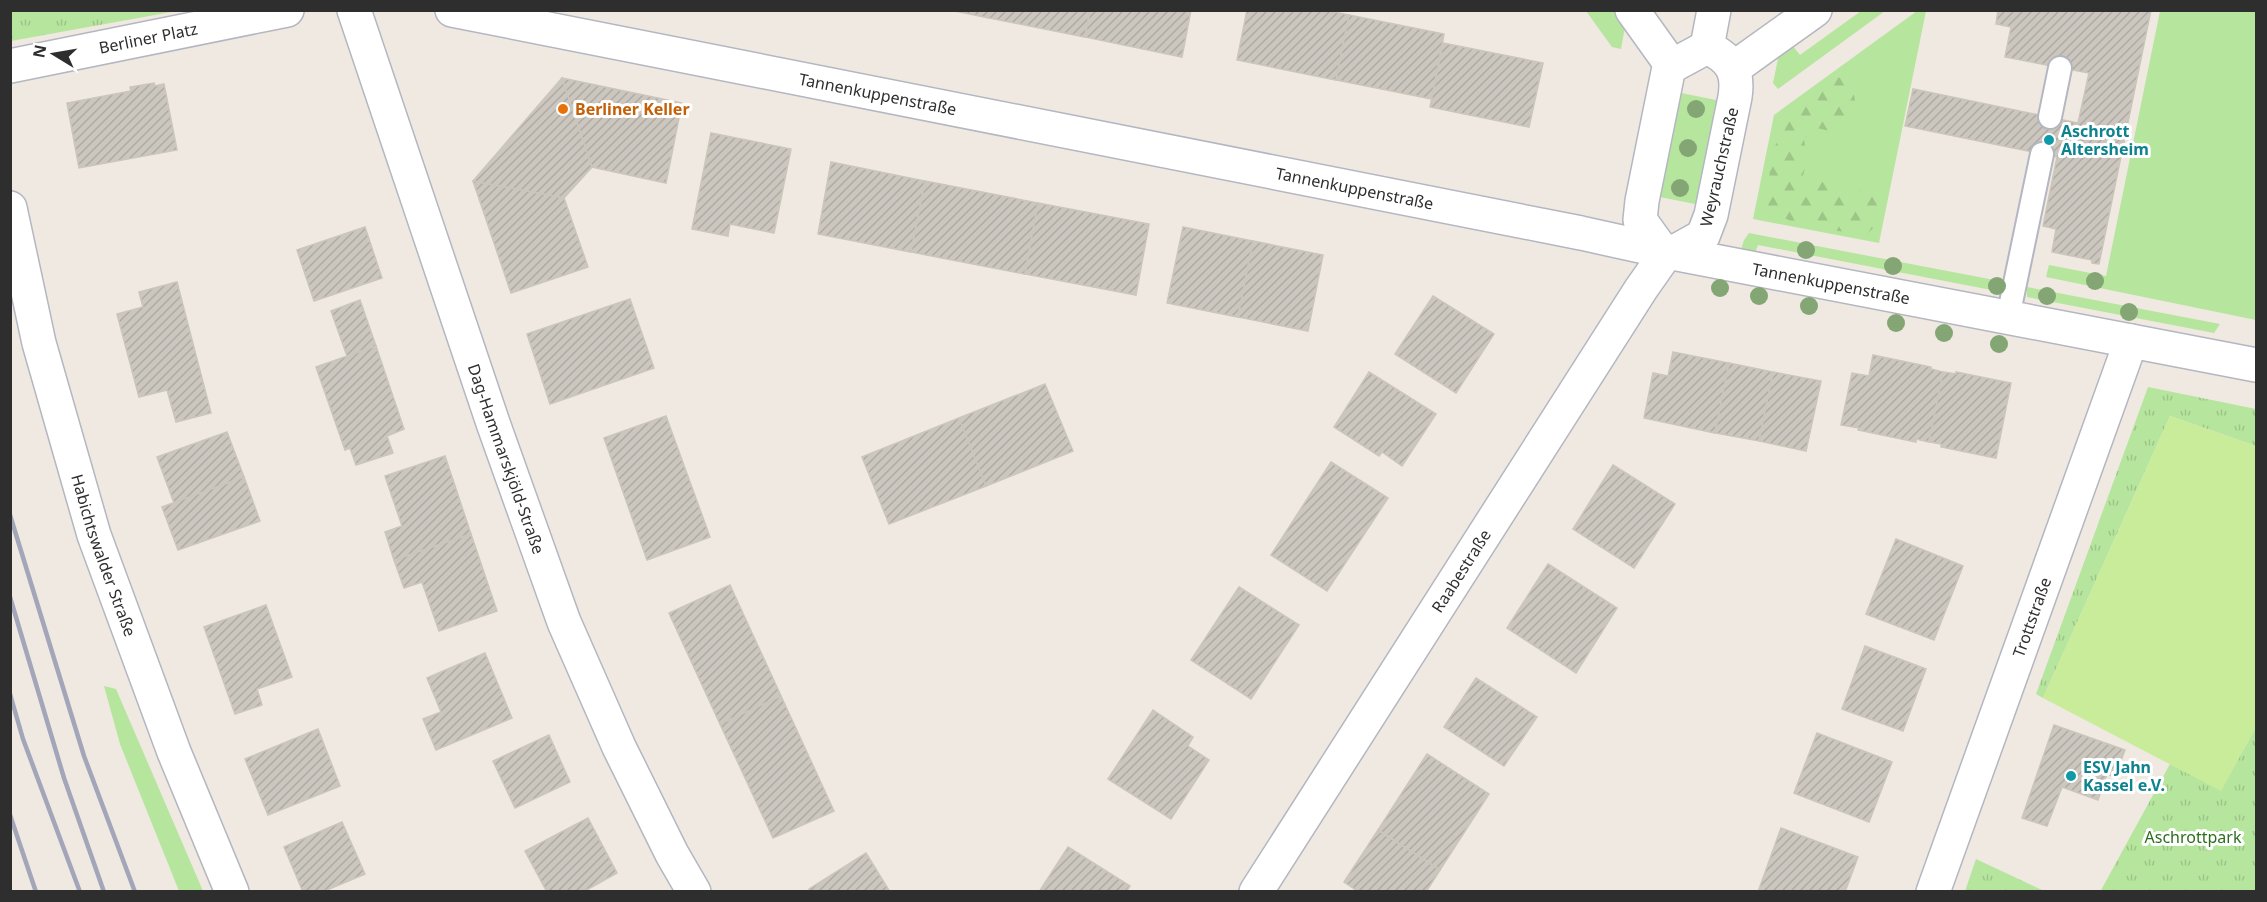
<svg xmlns="http://www.w3.org/2000/svg" width="2267" height="902" viewBox="0 0 2267 902" font-family="'Noto Sans',sans-serif">
<style>
.grass{fill:#b6e59e}
.forest{fill:url(#forest-firs)}
.park{fill:url(#park-tufts)}
.pitch{fill:#c9ec9a}
.building{fill:url(#building-hatch);stroke:#cbc5ba;stroke-width:1.5}
.lines{fill:none;stroke-linecap:round;stroke-linejoin:round}
.lane-casing{stroke:#b4b7c1;stroke-width:26}
.street-casing{stroke:#b4b7c1;stroke-width:36}
.secondary-casing{stroke:#b4b7c1;stroke-width:36}
.lane{stroke:#fff;stroke-width:22}
.street{stroke:#fff;stroke-width:33}
.secondary{stroke:#fff;stroke-width:33}
.rail{stroke:#a3a6b8;stroke-width:4.5}
.tree{fill:#84a574}
.food-dot{fill:#e8710a;stroke:#fff;stroke-width:2}
.culture-dot{fill:#0f9aa8;stroke:#fff;stroke-width:2}
.labels{text-anchor:middle;dominant-baseline:central;stroke-width:6;stroke-linejoin:round;paint-order:stroke}
.street-label{font-size:16px;fill:#2e2e2e;stroke:#fff}
.food-label{font-size:16px;font-weight:bold;fill:#c56008;stroke:#fff;text-anchor:start}
.culture-label{font-size:16px;font-weight:bold;fill:#0d838f;stroke:#fff;text-anchor:start}
.park-label{font-size:16px;fill:#2c6e1b;stroke:#fff}
</style>
<defs>
<pattern id="forest-firs" width="22" height="20" patternUnits="userSpaceOnUse" patternTransform="scale(1.5)"><rect width="22" height="20" fill="#b6e59e"/><path d="M5 1l3.5 6h-7zM16 11l3.5 6h-7z" fill="#9dc588"/></pattern>
<pattern id="park-tufts" width="24" height="20" patternUnits="userSpaceOnUse" patternTransform="scale(1.5)"><rect width="24" height="20" fill="#b6e59e"/><path d="M3 7l-1-3M5 7V3M7 7l1-3M15 17l-1-3M17 17v-4M19 17l1-3" fill="none" stroke="#9dc588"/></pattern>
<pattern id="building-hatch" width="6" height="6" patternUnits="userSpaceOnUse" patternTransform="scale(1.5)"><rect width="6" height="6" fill="#cbc7bf"/><path d="M-1 1l2-2M0 6l6-6M5 7l2-2" fill="none" stroke="#afaba4"/></pattern>
</defs>
<rect width="100%" height="100%" fill="#efe9e1"/>
<g class="grass">
<polygon points="1586,11 1614,11 1625,27 1621,49 1612,47"/>
<polygon points="1861,11 1885,11 1778,89 1773,83 1779,54 1792,45 1800,55"/>
<polygon points="1917,11 1926,11 1879,243 1753,219 1774,115"/>
<polygon points="2160,11 2256,11 2256,320 2046,277 2049,265 2106,276"/>
<polygon points="1676,92 1721,101 1700,205 1655,196"/>
<polygon points="1749,233 2010,283 2007,293 1758,245 1755,253 1741,250 1744,240"/>
<polygon points="2027,287 2220,324 2214,333 2027,297"/>
<polygon points="104,686 116,689 203,891 179,891 120,744"/>
</g>
<path class="forest" d="M1833 77 1849 79C1859 108 1859 113 1834 132L1817 128 1804 139 1807 159 1801 184 1828 181 1852 194 1865 188 1882 199 1880 221 1866 235 1838 231 1819 226 1796 224 1781 216 1766 218 1760 205 1771 187 1768 161 1778 140 1775 124 1787 109Z"/>
<g class="park">
<polygon points="11,10 177,10 177,11 11,41"/>
<polygon points="2148,387 2256,409 2256,446 2170,416 2043,698 2036,694"/>
<polygon points="2256,727 2256,891 2100,892 2170,764 2221,790"/>
<polygon points="1976,859 2044,891 1965,891"/>
</g>
<polygon class="pitch" points="2170,416 2256,446 2256,727 2221,791 2043,698"/>
<g class="building">
<polygon points="950,10 990,10 989,18"/>
<polygon points="990,10 1090,10 1085,37 989,18"/>
<polygon points="1090,10 1191,10 1182,57 1085,37"/>
<polygon points="1247,10 1325,10 1349,15 1336,80 1237,60"/>
<polygon points="1998,10 2151,10 2099,264 2092,263 2092,260 2052,252 2056,229 2043,226 2057,157 1905,126 1913,89 2078,123 2089,73 2005,57 2011,27 1996,24"/>
<polygon points="1349,15 1444,34 1432,99 1336,80"/>
<polygon points="1443,43 1543,63 1529,127 1430,107"/>
<polygon points="562,78 592,167 564,198 473,181"/>
<polygon points="562,78 682,103 666,183 592,167"/>
<polygon points="154,83 155,86 164,84 177,150 79,168 67,103 131,91 130,87"/>
<polygon points="711,133 791,149 774,233 730,224 728,236 692,229"/>
<polygon points="831,162 925,181 911,252 818,234"/>
<polygon points="473,181 564,198 588,267 511,293"/>
<polygon points="925,181 1038,203 1025,274 911,252"/>
<polygon points="1038,203 1149,224 1136,295 1025,274"/>
<polygon points="365,227 382,278 314,301 297,250"/>
<polygon points="1183,227 1253,241 1238,317 1167,303"/>
<polygon points="1253,241 1323,255 1308,331 1238,317"/>
<polygon points="177,282 211,413 176,422 167,390 139,397 117,314 143,307 139,292"/>
<polygon points="1433,296 1494,334 1456,393 1395,354"/>
<polygon points="630,299 654,368 550,404 527,334"/>
<polygon points="360,300 376,346 347,356 331,311"/>
<polygon points="376,346 404,429 387,436 393,453 356,465 350,448 345,450 316,367"/>
<polygon points="1673,352 1729,363 1715,433 1644,418 1653,373 1668,376"/>
<polygon points="1873,355 1931,367 1931,369 1943,372 1929,442 1916,439 1916,442 1858,430 1859,428 1841,425 1852,373 1869,376"/>
<polygon points="1729,363 1773,372 1759,441 1715,433"/>
<polygon points="1369,372 1436,414 1402,466 1382,452 1379,456 1334,427"/>
<polygon points="1773,372 1821,381 1806,451 1759,441"/>
<polygon points="1943,372 1956,374 1956,372 2011,383 1996,458 1941,447 1941,444 1929,442"/>
<polygon points="1045,384 1073,451 986,486 959,418"/>
<polygon points="666,416 710,537 647,560 604,438"/>
<polygon points="959,418 986,486 889,524 862,457"/>
<polygon points="227,432 244,477 174,503 157,457"/>
<polygon points="445,456 471,534 394,560 385,532 402,526 385,476"/>
<polygon points="1331,462 1388,498 1327,591 1271,555"/>
<polygon points="1613,465 1675,504 1634,568 1573,529"/>
<polygon points="244,477 260,521 178,550 162,507"/>
<polygon points="471,534 497,611 439,631 422,582 404,588 394,560"/>
<polygon points="1896,539 1963,566 1934,640 1866,614"/>
<polygon points="1548,564 1617,608 1576,673 1507,628"/>
<polygon points="730,585 781,696 720,724 669,613"/>
<polygon points="1239,587 1299,625 1251,699 1191,660"/>
<polygon points="266,605 292,677 257,689 262,705 235,714 204,627"/>
<polygon points="1865,646 1926,669 1903,731 1842,709"/>
<polygon points="485,653 512,718 436,750 423,719 441,712 427,678"/>
<polygon points="1476,678 1537,717 1504,766 1444,727"/>
<polygon points="781,696 834,811 773,838 720,724"/>
<polygon points="1153,710 1193,737 1188,746 1209,760 1171,819 1108,779"/>
<polygon points="2054,725 2125,750 2115,777 2107,774 2098,800 2062,787 2047,826 2022,818"/>
<polygon points="318,729 340,786 268,815 245,759"/>
<polygon points="1817,733 1892,762 1869,822 1794,793"/>
<polygon points="549,735 570,782 515,808 493,761"/>
<polygon points="1427,754 1489,794 1440,870 1378,830"/>
<polygon points="588,818 617,873 583,892 547,892 525,851"/>
<polygon points="342,822 365,874 322,892 303,892 284,847"/>
<polygon points="1781,828 1858,857 1845,892 1758,892"/>
<polygon points="1378,830 1440,870 1426,892 1359,892 1344,882"/>
<polygon points="1068,847 1130,886 1126,892 1039,892"/>
<polygon points="866,853 890,892 810,892 809,889"/>
</g>
<g class="lines">
<defs>
<g id="lane">
<polyline points="2050,117 2060,68"/>
<polyline points="2008,317 2042,154"/>
</g>
<g id="street">
<path id="s1" d="M452 10 1581 233 1667 252 2256 365"/>
<polyline points="1632,10 1672,66"/>
<path d="M1707 47C1731 59 1739 71 1735 97L1711 215 1703 236 1678 250 1667 252 1658 245 1640 220 1642 201 1668 72 1672 66Z"/>
<polyline points="1707,47 1714,10"/>
<path id="s2" d="M10 66 287 10"/>
<polyline points="1734,68 1815,10"/>
<path id="s3" d="M10 208 39 343 94 535 174 752 232 892"/>
<path id="s4" d="M1256 892 1641 289 1667 252"/>
<path id="s5" d="M1933 892 2131 341"/>
</g>
<g id="secondary">
<path id="s6" d="M354 10 493 423 564 622 619 747 672 854 694 892"/>
</g>
</defs>
<use href="#lane" class="lane-casing"/>
<use href="#street" class="street-casing"/>
<use href="#secondary" class="secondary-casing"/>
<use href="#lane" class="lane"/>
<use href="#street" class="street"/>
<use href="#secondary" class="secondary"/>
<g class="rail">
<polyline points="10,515 84,756 135,892"/>
<polyline points="10,597 64,778 104,892"/>
<polyline points="10,694 23,739 80,892"/>
<polyline points="10,815 36,892"/>
</g>
</g>
<g class="tree">
<circle cx="1696" cy="109" r="9"/>
<circle cx="1688" cy="148" r="9"/>
<circle cx="1680" cy="188" r="9"/>
<circle cx="1806" cy="250" r="9"/>
<circle cx="1893" cy="266" r="9"/>
<circle cx="2095" cy="281" r="9"/>
<circle cx="1997" cy="286" r="9"/>
<circle cx="1720" cy="288" r="9"/>
<circle cx="1759" cy="296" r="9"/>
<circle cx="2047" cy="296" r="9"/>
<circle cx="1809" cy="306" r="9"/>
<circle cx="2129" cy="312" r="9"/>
<circle cx="1896" cy="323" r="9"/>
<circle cx="1944" cy="333" r="9"/>
<circle cx="1999" cy="344" r="9"/>
</g>
<circle class="food-dot" cx="563" cy="109" r="6"/>
<g class="culture-dot">
<circle cx="2049" cy="140" r="6"/>
<circle cx="2071" cy="776" r="6"/>
</g>
<g class="labels">
<g class="street-label">
<text stroke="none"><textPath href="#s2" startOffset="141">Berliner Platz</textPath></text>
<text stroke="none"><textPath href="#s1" startOffset="434">Tannenkuppenstraße</textPath></text>
<text transform="translate(1719 167) rotate(-77)">Weyrauchstraße</text>
<text stroke="none"><textPath href="#s1" startOffset="920">Tannenkuppenstraße</textPath></text>
<text stroke="none"><textPath href="#s1" startOffset="1406">Tannenkuppenstraße</textPath></text>
<text stroke="none"><textPath href="#s6" startOffset="474">Dag-Hammarskjöld-Straße</textPath></text>
<text stroke="none"><textPath href="#s3" startOffset="360">Habichtswalder Straße</textPath></text>
<text stroke="none"><textPath href="#s4" startOffset="381">Raabestraße</textPath></text>
<text stroke="none"><textPath href="#s5" startOffset="292">Trottstraße</textPath></text>
</g>
<g class="food-label">
<text x="575" y="109">Berliner Keller</text>
</g>
<g class="culture-label">
<text x="2061" y="131">Aschrott<tspan x="2061" dy="18">Altersheim</tspan></text>
<text x="2083" y="767">ESV Jahn<tspan x="2083" dy="18">Kassel e.V.</tspan></text>
</g>
<g class="park-label">
<text x="2193" y="837">Aschrottpark</text>
</g>
</g>
<rect width="2267" height="902" fill="none" stroke="#2e2e2e" stroke-width="24"/>
<g transform="translate(54 54) rotate(281)" stroke="#ffffff" stroke-width="4.5" paint-order="stroke">
<path d="M0-4.5L10 22L0 15L-10 22Z" fill="#2e2e2e"/>
<text y="-9" font-size="16" font-weight="bold" text-anchor="middle" fill="#2e2e2e">N</text>
</g>
</svg>
